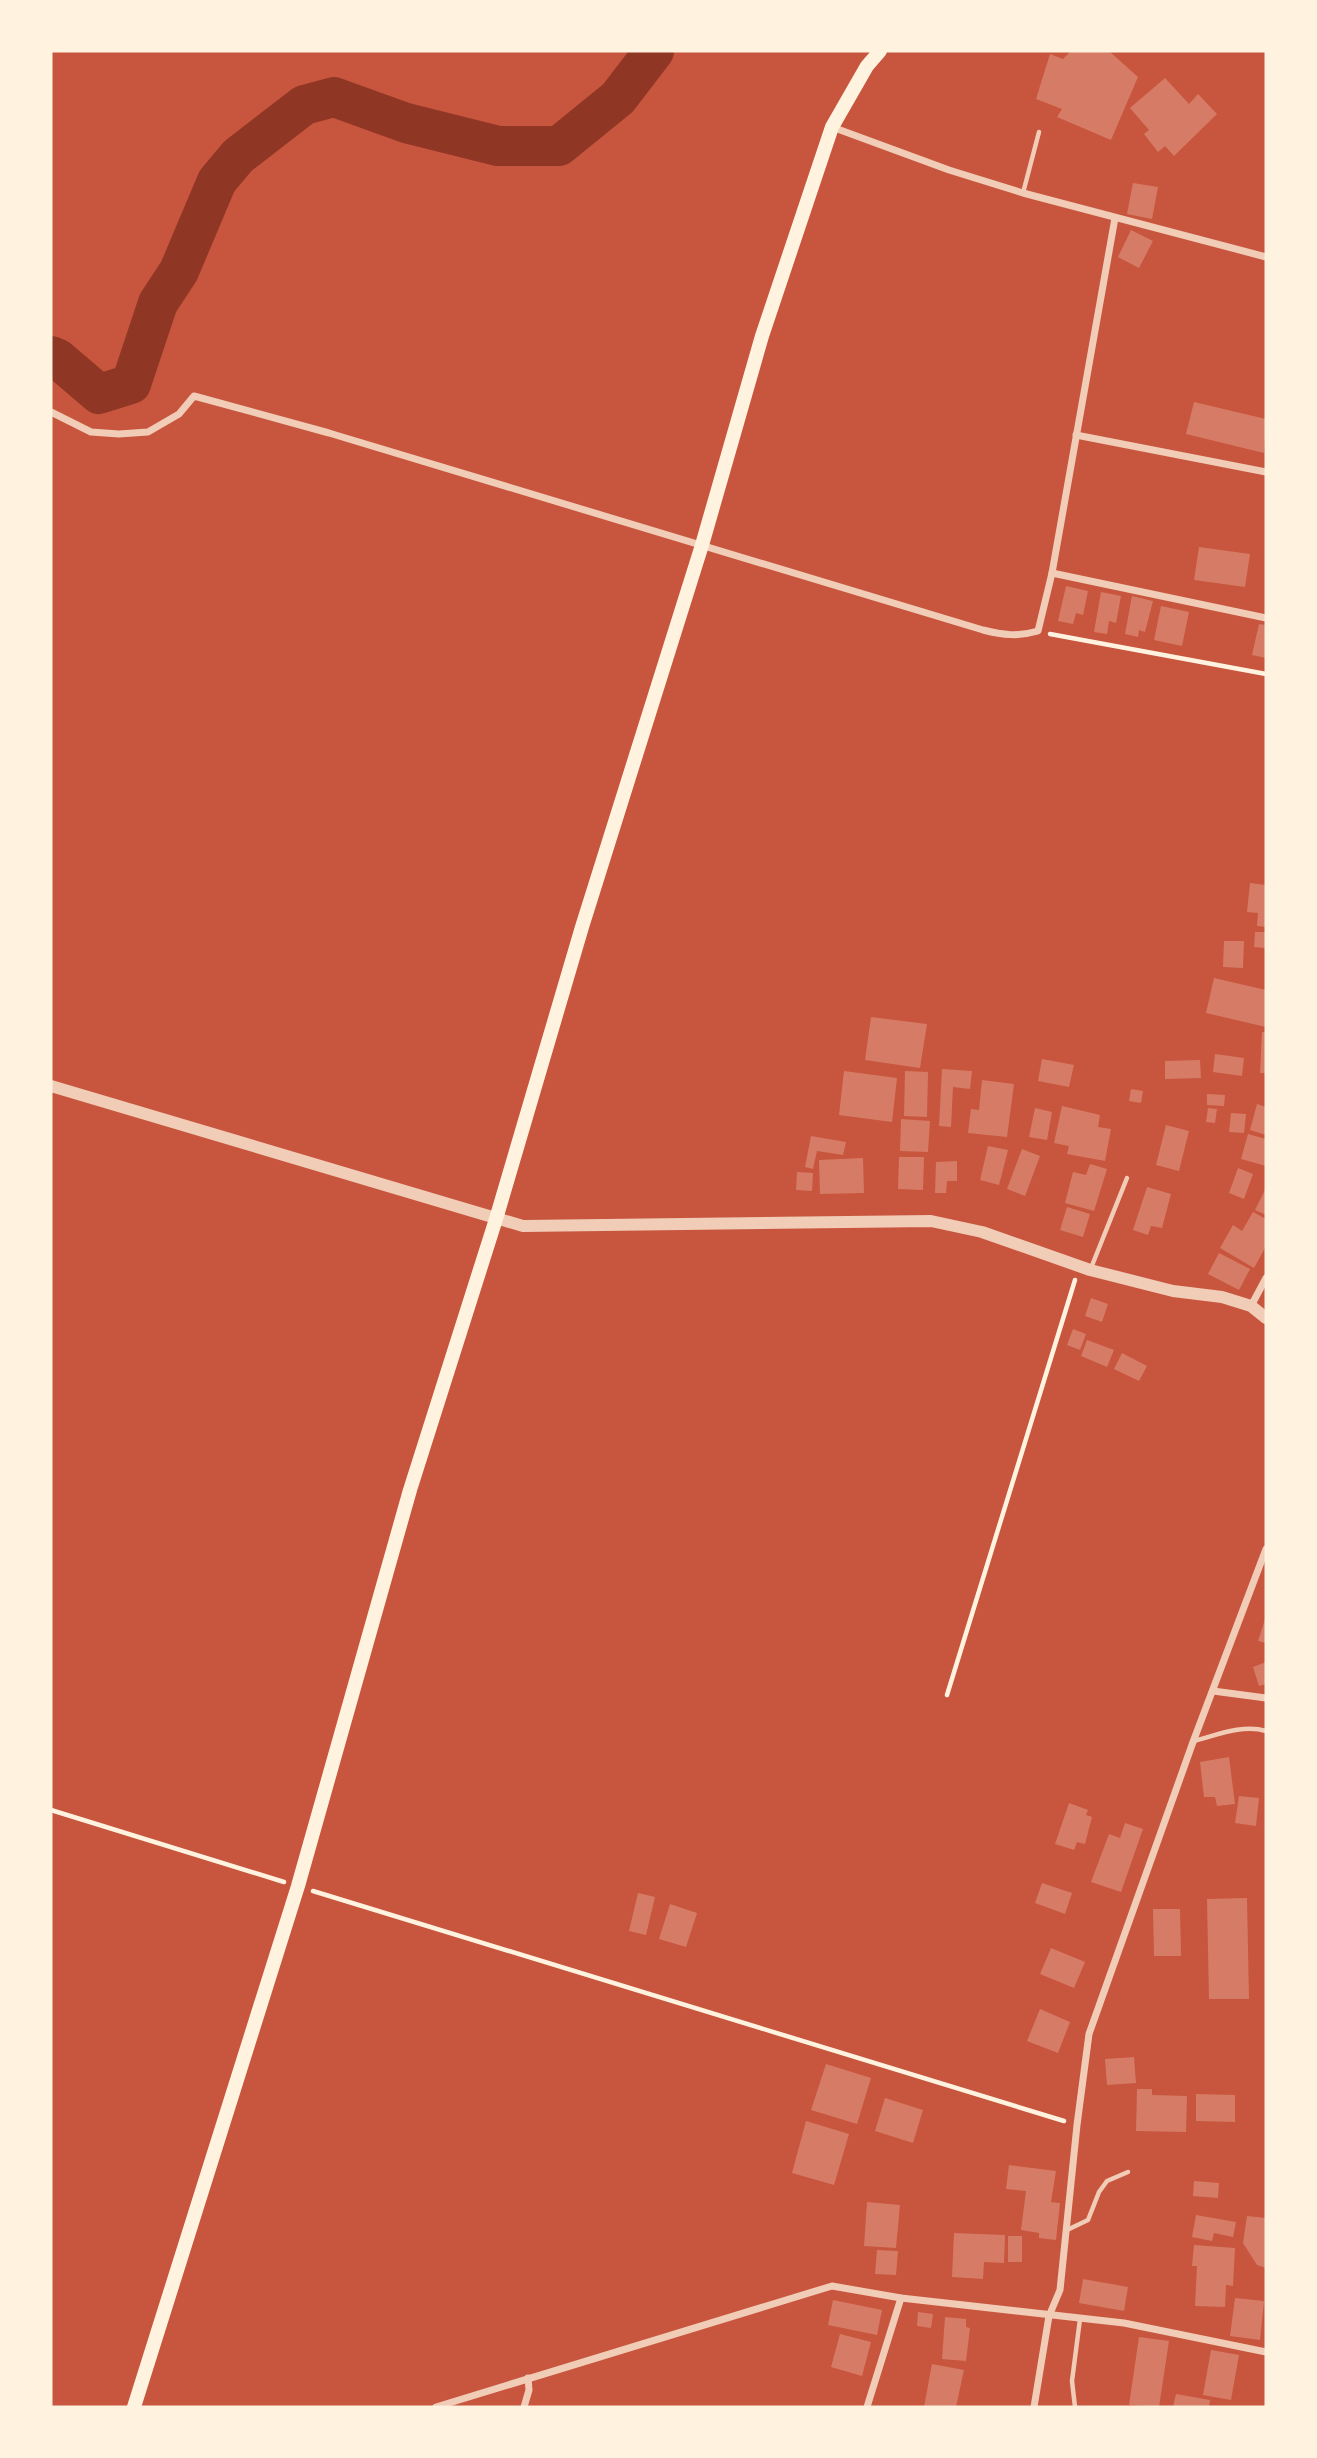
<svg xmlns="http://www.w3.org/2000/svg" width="1317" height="2458" font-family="Merriweather,serif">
	<rect width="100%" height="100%" fill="#c8553d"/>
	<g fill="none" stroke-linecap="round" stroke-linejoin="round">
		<polyline stroke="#8f3625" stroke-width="40" points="51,356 58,359 99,394 131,384 158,303 179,271 217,181 238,156 304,105 334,97 406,123 498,146 559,146 618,98 654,51"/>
	</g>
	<g fill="#d67c66">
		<polygon points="1071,51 1109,51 1138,77 1111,140 1057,117 1062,109 1036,99 1050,54 1063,59"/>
		<polygon points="1165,78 1189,104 1198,94 1217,114 1174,156 1165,146 1158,152 1144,134 1149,130 1130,108"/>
		<polygon points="1133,183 1158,187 1152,219 1127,214"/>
		<polygon points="1131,230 1153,241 1139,268 1118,257"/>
		<polygon points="1194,402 1266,419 1264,453 1186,434"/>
		<polygon points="1199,547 1250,554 1245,587 1194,580"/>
		<polygon points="1066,586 1088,591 1083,615 1076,613 1073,624 1058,621"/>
		<polygon points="1101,592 1121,596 1116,623 1109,621 1107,634 1094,632"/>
		<polygon points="1132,596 1153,601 1145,632 1139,630 1138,637 1125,634"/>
		<polygon points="1161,606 1189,612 1182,646 1154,640"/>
		<polygon points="1259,624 1266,625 1266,658 1252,655"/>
		<polygon points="1250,883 1266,885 1266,927 1257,926 1258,913 1247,912"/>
		<polygon points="1255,932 1266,932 1266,948 1254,947"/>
		<polygon points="1224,941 1244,941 1243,968 1223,967"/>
		<polygon points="1214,978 1266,990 1266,1027 1206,1013"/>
		<polygon points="871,1017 927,1024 920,1068 865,1060"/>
		<polygon points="1262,1032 1266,1032 1266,1073 1260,1073"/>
		<polygon points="1215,1054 1244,1058 1242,1076 1213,1072"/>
		<polygon points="1042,1059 1074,1065 1069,1087 1038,1081"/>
		<polygon points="1200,1060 1201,1078 1165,1079 1165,1061"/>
		<polygon points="942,1069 972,1071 970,1089 953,1087 951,1127 939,1126"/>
		<polygon points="844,1071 897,1078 892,1122 839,1115"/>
		<polygon points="905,1071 928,1072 927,1117 904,1116"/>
		<polygon points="982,1080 1014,1084 1007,1137 968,1133 971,1109 979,1110"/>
		<polygon points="1131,1089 1143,1091 1141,1103 1129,1101"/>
		<polygon points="1207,1094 1225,1095 1224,1106 1207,1105"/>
		<polygon points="1257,1104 1266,1107 1266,1135 1250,1130"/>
		<polygon points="1062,1106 1100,1115 1098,1127 1111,1129 1105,1161 1067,1154 1069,1146 1054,1143"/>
		<polygon points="1035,1108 1052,1112 1047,1140 1029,1137"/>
		<polygon points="1208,1108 1217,1109 1215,1123 1206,1122"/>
		<polygon points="1231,1113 1246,1114 1244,1133 1229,1132"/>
		<polygon points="901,1119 930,1121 928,1152 900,1151"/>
		<polygon points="1166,1125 1189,1131 1179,1171 1156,1165"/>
		<polygon points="1248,1134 1266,1139 1266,1166 1241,1159"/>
		<polygon points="811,1136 846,1142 843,1155 817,1151 813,1169 805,1167"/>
		<polygon points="988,1146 1008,1150 999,1185 980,1180"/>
		<polygon points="1022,1149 1040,1156 1025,1196 1007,1189"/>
		<polygon points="899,1157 924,1157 923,1190 898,1189"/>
		<polygon points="863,1158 864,1193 820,1194 819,1160"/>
		<polygon points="957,1161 957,1181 947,1181 946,1193 935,1193 936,1162"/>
		<polygon points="1090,1164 1107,1169 1094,1211 1065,1203 1073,1172 1086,1175"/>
		<polygon points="1238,1168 1253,1174 1244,1199 1229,1193"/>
		<polygon points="797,1172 813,1173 812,1191 796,1190"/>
		<polygon points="1147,1187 1171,1194 1162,1228 1151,1226 1148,1235 1133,1230"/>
		<polygon points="1266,1188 1266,1215 1255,1210"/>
		<polygon points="1067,1207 1090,1214 1083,1237 1060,1230"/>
		<polygon points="1253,1212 1266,1219 1266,1246 1254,1268 1220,1248 1233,1225 1242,1231"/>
		<polygon points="1219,1253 1250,1269 1239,1290 1208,1274"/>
		<polygon points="1091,1298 1108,1304 1102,1322 1085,1316"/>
		<polygon points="1073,1329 1086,1334 1080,1350 1067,1345"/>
		<polygon points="1087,1340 1114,1350 1107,1367 1081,1356"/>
		<polygon points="1122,1353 1147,1366 1139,1381 1114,1369"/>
		<polygon points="1266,1616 1266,1643 1258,1641"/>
		<polygon points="1266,1662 1266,1684 1259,1686 1253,1667"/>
		<polygon points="1229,1757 1235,1804 1217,1806 1215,1797 1204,1797 1200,1762"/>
		<polygon points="1239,1796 1259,1798 1256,1826 1235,1823"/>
		<polygon points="1069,1803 1088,1810 1086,1815 1092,1817 1085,1844 1077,1842 1074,1850 1055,1844"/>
		<polygon points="1125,1823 1143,1829 1121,1892 1091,1882 1109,1834 1120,1838"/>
		<polygon points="1042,1883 1072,1893 1065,1914 1035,1903"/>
		<polygon points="638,1893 655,1897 646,1935 629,1931"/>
		<polygon points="1247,1898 1249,1999 1209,1999 1207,1899"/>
		<polygon points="670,1904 697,1913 686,1947 659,1939"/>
		<polygon points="1153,1909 1180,1909 1181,1956 1154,1956"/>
		<polygon points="1051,1948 1085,1962 1074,1988 1040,1974"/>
		<polygon points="1040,2009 1070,2022 1058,2053 1027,2041"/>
		<polygon points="1134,2057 1136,2083 1107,2085 1105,2059"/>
		<polygon points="826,2064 871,2078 857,2124 811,2110"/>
		<polygon points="1137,2089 1152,2089 1152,2095 1187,2096 1186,2132 1136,2131"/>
		<polygon points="1196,2094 1235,2095 1235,2122 1196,2121"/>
		<polygon points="885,2098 923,2110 913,2143 875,2131"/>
		<polygon points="806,2121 849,2134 834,2185 792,2173"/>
		<polygon points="1009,2165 1056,2171 1051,2202 1060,2203 1056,2240 1039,2238 1039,2233 1021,2230 1026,2191 1006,2189"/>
		<polygon points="1194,2181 1219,2183 1218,2198 1193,2196"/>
		<polygon points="867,2202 900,2205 896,2248 864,2246"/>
		<polygon points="1196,2215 1236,2222 1233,2237 1214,2233 1212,2241 1192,2237"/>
		<polygon points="1247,2216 1266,2218 1266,2268 1257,2265 1243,2243"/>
		<polygon points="954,2233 1005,2235 1004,2263 984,2262 983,2279 952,2277"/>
		<rect x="1008" y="2236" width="14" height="26"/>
		<polygon points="1194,2245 1235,2248 1233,2286 1226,2285 1225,2307 1195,2306 1197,2266 1192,2266"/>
		<polygon points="877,2250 898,2251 896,2275 875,2274"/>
		<polygon points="1083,2279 1128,2287 1124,2311 1079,2303"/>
		<polygon points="1235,2298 1264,2301 1260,2340 1230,2336"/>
		<polygon points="833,2300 882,2310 877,2335 828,2325"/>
		<polygon points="918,2312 933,2314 931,2328 917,2326"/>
		<polygon points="945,2317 966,2319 966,2327 970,2328 966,2361 942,2359"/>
		<polygon points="840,2334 871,2342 862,2376 831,2367"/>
		<polygon points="1139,2337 1169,2341 1159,2407 1129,2405"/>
		<polygon points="1211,2350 1239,2355 1231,2400 1203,2395"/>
		<polygon points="932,2364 964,2370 956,2407 924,2407"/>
		<polygon points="1176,2394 1210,2400 1209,2407 1173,2407"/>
	</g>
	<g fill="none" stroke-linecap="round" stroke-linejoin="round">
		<g stroke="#fff3e0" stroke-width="4.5">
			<polyline points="1050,634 1266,674"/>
			<polyline points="947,1695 1075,1280"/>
			<polyline points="51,1810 284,1882"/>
			<polyline points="313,1891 1064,2121"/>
		</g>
		<g stroke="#f1ccb7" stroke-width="4.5">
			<polyline points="1023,193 1039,132"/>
			<polyline points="1091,1268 1127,1178"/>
			<path d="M 1194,1741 C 1217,1735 1243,1724 1266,1731"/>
			<polyline points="1067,2230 1088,2220 1099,2192 1107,2181 1128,2172"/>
			<polyline points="1075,2407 1072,2381 1080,2319"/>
		</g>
		<g stroke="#f1ccb7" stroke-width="7">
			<polyline points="832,127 949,170 1023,193 1266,257"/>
			<path d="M 51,412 L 91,432 L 119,434 L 148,432 L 179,414 L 194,396 L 329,433 L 983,630 C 1003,635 1018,637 1038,631 L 1052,573 L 1115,218"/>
			<polyline points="1076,435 1266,472"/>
			<polyline points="1052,573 1266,618"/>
			<polyline points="1251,1306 1266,1278"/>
			<polyline points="1213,1691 1266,1698"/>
			<polyline points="436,2407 832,2286 901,2298 1124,2323 1266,2352"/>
			<polyline points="524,2407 529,2390 528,2378"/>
			<polyline points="867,2407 901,2298"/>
			<polyline points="1034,2407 1049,2316 1060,2290 1077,2125 1089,2034 1193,1742 1266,1549"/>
		</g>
		<polyline stroke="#f1ccb7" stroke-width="12" points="51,1086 523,1226 931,1221 982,1232 1090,1270 1173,1291 1222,1297 1251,1306 1266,1318"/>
		<polyline stroke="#fff3e0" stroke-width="14" points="134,2407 298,1886 410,1490 496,1219 582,927 702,545 762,336 832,127 867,66 880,51"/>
	</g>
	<rect width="1317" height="2458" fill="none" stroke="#fff3e0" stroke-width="105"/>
</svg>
